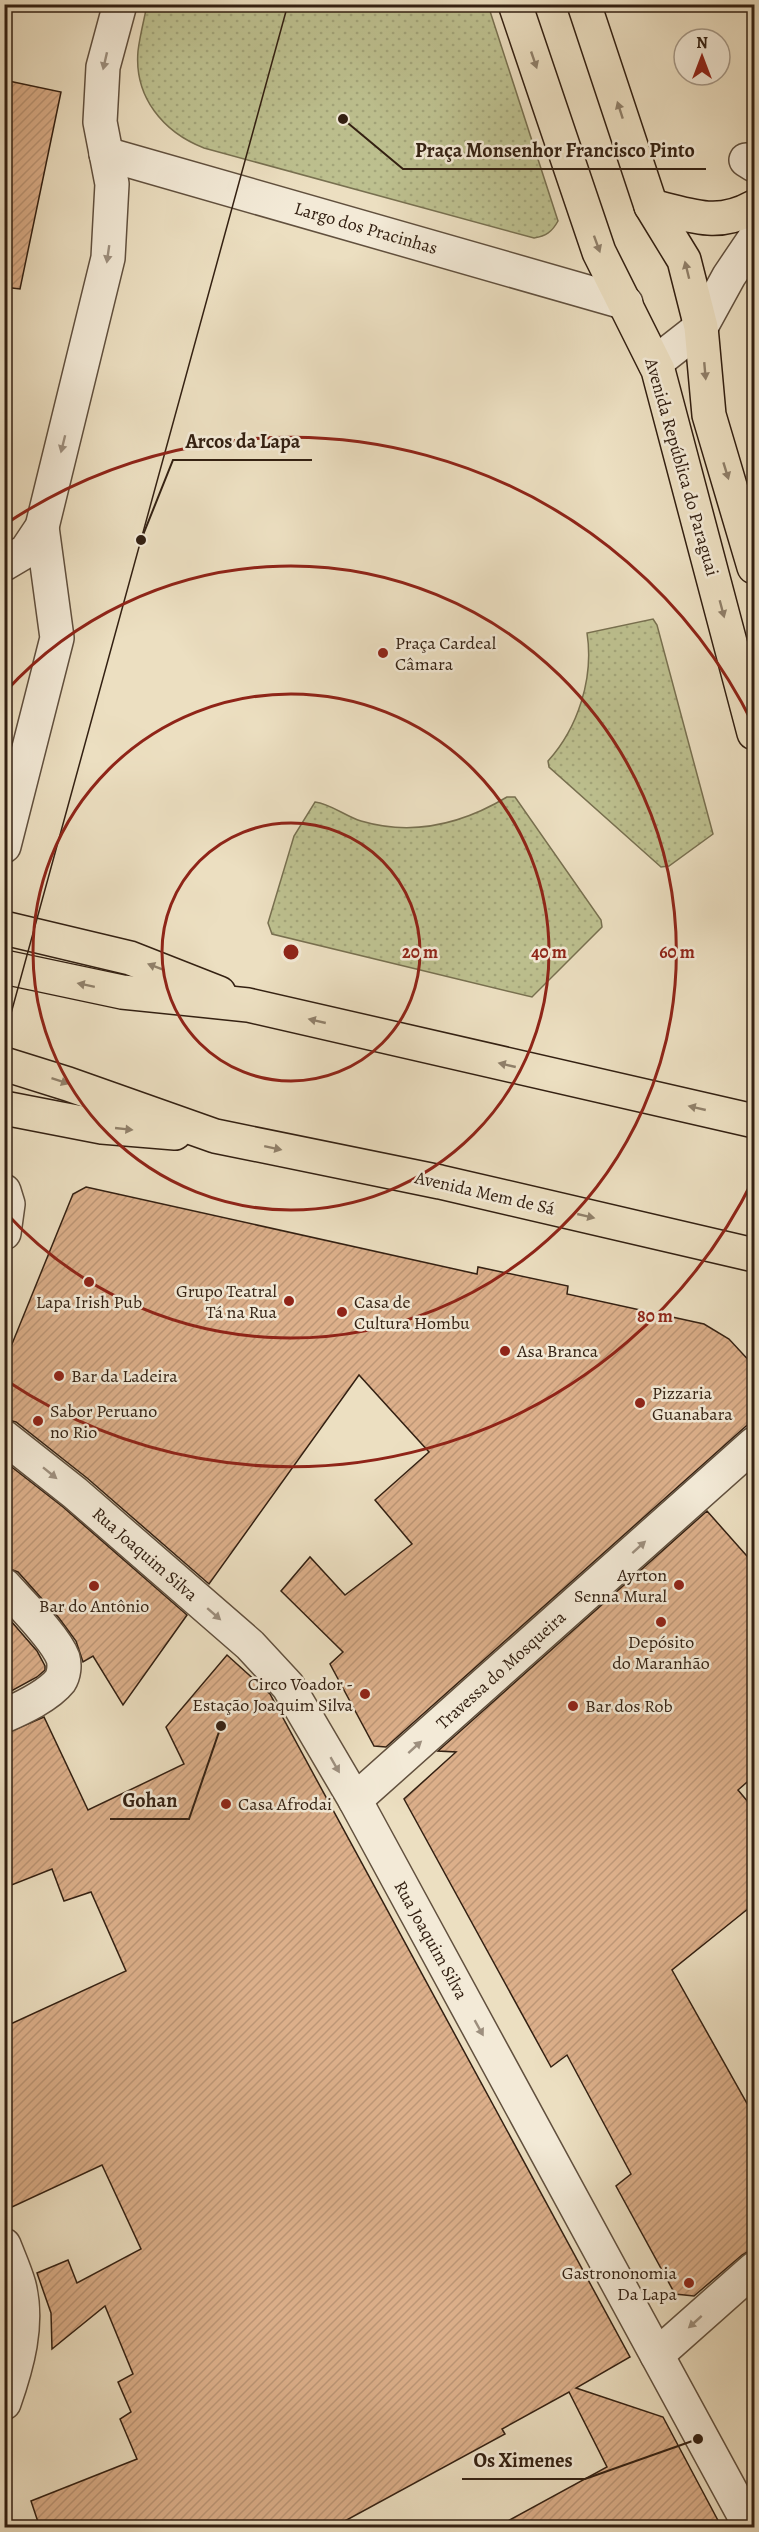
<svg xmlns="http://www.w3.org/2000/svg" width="759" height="2532" font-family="Alegreya,serif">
	<defs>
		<pattern id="grass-dots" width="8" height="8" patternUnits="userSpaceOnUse" patternTransform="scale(1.5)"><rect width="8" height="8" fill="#bdc08f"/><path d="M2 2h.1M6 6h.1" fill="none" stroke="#a3a57a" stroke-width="1.8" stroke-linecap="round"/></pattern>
		<pattern id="building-hatch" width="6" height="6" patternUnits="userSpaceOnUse" patternTransform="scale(1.5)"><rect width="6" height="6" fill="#dcaf8a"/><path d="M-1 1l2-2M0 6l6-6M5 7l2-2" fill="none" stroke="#bd9676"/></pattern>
	</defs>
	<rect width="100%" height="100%" fill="#ecdfc1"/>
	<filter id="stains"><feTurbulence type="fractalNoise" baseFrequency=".00333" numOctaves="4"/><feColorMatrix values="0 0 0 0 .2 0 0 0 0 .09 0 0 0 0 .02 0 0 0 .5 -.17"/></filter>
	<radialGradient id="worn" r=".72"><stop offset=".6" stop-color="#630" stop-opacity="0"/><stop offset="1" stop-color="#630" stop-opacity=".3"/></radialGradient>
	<g fill="url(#grass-dots)" stroke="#787050" stroke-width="1.5">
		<path d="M 147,5 L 488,5 L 558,221 C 552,232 546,236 534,238 L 204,148 C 163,132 134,97 138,51 C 140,35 144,20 147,5 Z"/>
		<path d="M 653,619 L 657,625 L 713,834 L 669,866 L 661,867 L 549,767 L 548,761 C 578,728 594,678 587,633 Z"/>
		<path d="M 507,797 L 515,797 L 601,920 L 602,927 L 532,997 L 272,934 L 268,923 L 294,836 L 315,802 C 331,804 345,816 361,821 C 412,836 462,824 507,797 Z"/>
	</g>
	<g fill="url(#building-hatch)" stroke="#332012" stroke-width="1.5">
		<polygon points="4,80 61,92 20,289 4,287"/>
		<polygon points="86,1187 477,1274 478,1267 568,1286 567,1294 704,1324 729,1339 754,1366 754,1419 386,1747 374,1746 330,1664 343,1652 281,1591 310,1557 345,1595 412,1544 375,1500 429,1452 359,1375 209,1584 87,1478 16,1422 4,1419 4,1356 12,1344 73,1194"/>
		<polygon points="4,1461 63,1507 187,1615 123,1705 93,1656 83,1662 76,1641 59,1618 18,1572 4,1567"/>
		<polygon points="707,1511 754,1564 754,1776 738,1790 754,1809 754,1904 672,1970 754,2116 754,2248 742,2255 694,2296 675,2294 616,2186 631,2174 567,2055 551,2067 404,1799 456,1752 438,1751"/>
		<polygon points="4,1613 37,1651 45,1666 45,1670 37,1677 4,1695"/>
		<polygon points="227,1655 270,1694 630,2357 576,2388 663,2417 722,2528 495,2528 607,2467 569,2392 502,2429 505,2434 332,2528 40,2528 31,2501 137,2459 120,2419 131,2412 118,2382 133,2374 105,2306 52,2349 51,2313 37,2273 68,2260 77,2283 141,2249 102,2165 12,2207 4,2186 4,2027 126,1971 91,1892 64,1901 52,1869 4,1888 4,1734 44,1717 88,1810 184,1764 166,1727"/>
	</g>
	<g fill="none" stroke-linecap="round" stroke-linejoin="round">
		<defs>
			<g id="minor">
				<polyline points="106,154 626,303"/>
				<polyline points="746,160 754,165"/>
				<polyline points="655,363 701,327 729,276 754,239"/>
				<polyline points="4,564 26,551 42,527 108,258 112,184 100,122 103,67 120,4"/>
				<polyline points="4,846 57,638 42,527"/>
				<polyline points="4,1191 8,1204 4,1233"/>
				<polyline points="4,1437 75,1493 250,1645 288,1686 355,1800 751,2528"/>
				<path d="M 4,1585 C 20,1603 55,1637 63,1658 C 65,1665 64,1675 60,1681 C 48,1696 22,1708 4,1716"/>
				<polyline points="355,1800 754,1444"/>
				<path d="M 4,2245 C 9,2258 15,2271 19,2285 C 29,2324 17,2366 4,2403"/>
				<polyline points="657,2355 754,2269"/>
			</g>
			<g id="major">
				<polyline points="515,4 599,252 658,370 754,733"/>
				<polyline points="584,4 651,206 684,260 701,327 709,415 754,567"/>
				<path d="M 651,206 C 691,215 716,228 754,207"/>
				<polyline points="4,928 130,958 219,993"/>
				<polyline points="4,967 122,992 248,1005 754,1121"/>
				<polyline points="4,1064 68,1084 215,1136 440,1182 754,1255"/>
				<polyline points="4,1108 102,1127 175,1133"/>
			</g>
		</defs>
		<use href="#minor" stroke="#61503e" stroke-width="36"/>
		<use href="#major" stroke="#332012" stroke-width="36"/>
		<use href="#minor" stroke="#f3ead7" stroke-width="33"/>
		<use href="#major" stroke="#ecdfc1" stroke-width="33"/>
		<polyline stroke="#332012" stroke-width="1.5" points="4,1039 288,4"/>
	</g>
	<defs><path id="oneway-solid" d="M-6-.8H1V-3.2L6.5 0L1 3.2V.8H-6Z" transform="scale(1.5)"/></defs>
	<g fill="#90806a">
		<use href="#oneway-solid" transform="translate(534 60) rotate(71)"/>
		<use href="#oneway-solid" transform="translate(620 110) rotate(-108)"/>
		<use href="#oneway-solid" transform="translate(597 244) rotate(70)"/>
		<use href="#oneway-solid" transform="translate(687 270) rotate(-104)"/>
		<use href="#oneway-solid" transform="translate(705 371) rotate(85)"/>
		<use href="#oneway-solid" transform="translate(726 471) rotate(73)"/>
		<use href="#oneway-solid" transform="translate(722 609) rotate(75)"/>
		<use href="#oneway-solid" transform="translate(156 967) rotate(-159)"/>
		<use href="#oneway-solid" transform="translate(86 985) rotate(-168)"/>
		<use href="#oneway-solid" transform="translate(317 1021) rotate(-167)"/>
		<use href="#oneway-solid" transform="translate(507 1065) rotate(-167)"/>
		<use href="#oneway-solid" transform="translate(60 1081) rotate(19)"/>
		<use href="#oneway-solid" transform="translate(697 1108) rotate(-167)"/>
		<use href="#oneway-solid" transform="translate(124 1129) rotate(6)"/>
		<use href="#oneway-solid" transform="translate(273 1148) rotate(12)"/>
		<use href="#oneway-solid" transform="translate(586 1216) rotate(13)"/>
	</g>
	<g fill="#9d8f7e">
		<use href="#oneway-solid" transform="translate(105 61) rotate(103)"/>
		<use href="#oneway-solid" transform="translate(108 254) rotate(98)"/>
		<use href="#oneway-solid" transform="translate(63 444) rotate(104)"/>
		<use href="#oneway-solid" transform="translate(50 1473) rotate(39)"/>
		<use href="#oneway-solid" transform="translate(639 1547) rotate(-42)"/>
		<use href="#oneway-solid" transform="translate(214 1614) rotate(41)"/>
		<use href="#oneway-solid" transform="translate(415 1747) rotate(-42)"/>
		<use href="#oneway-solid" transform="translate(335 1765) rotate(60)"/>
		<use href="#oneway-solid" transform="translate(479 2028) rotate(61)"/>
		<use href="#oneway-solid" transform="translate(695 2322) rotate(138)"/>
	</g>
	<g fill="none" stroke="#8f2418" stroke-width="3">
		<circle cx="291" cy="952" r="129"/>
		<circle cx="291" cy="952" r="258"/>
		<path d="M6 691A386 386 0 1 1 6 1213"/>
		<path d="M754 1178A515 515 0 0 1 7 1381M7 523A515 515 0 0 1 754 726"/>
	</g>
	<g fill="#8f2418" stroke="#f3ead7" stroke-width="2">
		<circle cx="383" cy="653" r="6"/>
		<circle cx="89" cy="1282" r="6"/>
		<circle cx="289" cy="1301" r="6"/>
		<circle cx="342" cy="1312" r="6"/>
		<circle cx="505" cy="1351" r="6"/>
		<circle cx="59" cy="1376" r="6"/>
		<circle cx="640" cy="1403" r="6"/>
		<circle cx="38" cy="1421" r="6"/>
		<circle cx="679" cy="1585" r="6"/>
		<circle cx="94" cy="1586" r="6"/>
		<circle cx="661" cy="1622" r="6"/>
		<circle cx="365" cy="1694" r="6"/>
		<circle cx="573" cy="1706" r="6"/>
		<circle cx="226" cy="1804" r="6"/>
		<circle cx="689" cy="2283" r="6"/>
	</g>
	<g text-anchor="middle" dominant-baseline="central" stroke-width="5" stroke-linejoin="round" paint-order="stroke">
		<g font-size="18" fill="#332012" stroke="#f3ead7">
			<text transform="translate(366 228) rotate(16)">Largo dos Pracinhas</text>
			<text transform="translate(682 467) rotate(74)">Avenida República do Paraguai</text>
			<text transform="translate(485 1193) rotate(13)">Avenida Mem de Sá</text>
			<text transform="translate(145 1554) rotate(41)">Rua Joaquim Silva</text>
			<text transform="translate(501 1670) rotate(-42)">Travessa do Mosqueira</text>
			<text transform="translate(431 1940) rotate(61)">Rua Joaquim Silva</text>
		</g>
		<g font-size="18" fill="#332012" stroke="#f3ead7" text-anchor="start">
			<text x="395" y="643">Praça Cardeal<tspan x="395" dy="21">Câmara</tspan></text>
			<text x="277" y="1291" text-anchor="end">Grupo Teatral<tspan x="277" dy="21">Tá na Rua</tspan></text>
			<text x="89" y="1302" text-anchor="middle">Lapa Irish Pub</text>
			<text x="354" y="1302">Casa de<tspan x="354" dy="21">Cultura Hombu</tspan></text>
			<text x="517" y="1351">Asa Branca</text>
			<text x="71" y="1376">Bar da Ladeira</text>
			<text x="652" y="1393">Pizzaria<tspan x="652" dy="21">Guanabara</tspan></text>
			<text x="50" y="1411">Sabor Peruano<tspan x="50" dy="21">no Rio</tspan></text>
			<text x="667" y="1575" text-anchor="end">Ayrton<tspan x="667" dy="21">Senna Mural</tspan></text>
			<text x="94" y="1606" text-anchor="middle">Bar do Antônio</text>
			<text x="661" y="1642" text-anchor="middle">Depósito<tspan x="661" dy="21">do Maranhão</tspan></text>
			<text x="353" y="1684" text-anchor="end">Circo Voador -<tspan x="353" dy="21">Estação Joaquim Silva</tspan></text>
			<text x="585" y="1706">Bar dos Rob</text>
			<text x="238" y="1804">Casa Afrodai</text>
			<text x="677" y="2273" text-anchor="end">Gastrononomia<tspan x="677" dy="21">Da Lapa</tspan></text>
		</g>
	</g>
	<circle cx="291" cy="952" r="9" fill="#8f2418" stroke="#f3ead7" stroke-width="3"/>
	<g font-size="18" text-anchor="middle" font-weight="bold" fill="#8f2418" stroke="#f3ead7" stroke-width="5" stroke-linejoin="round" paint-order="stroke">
		<text x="420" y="958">20 m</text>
		<text x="549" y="958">40 m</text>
		<text x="677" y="958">60 m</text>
		<text x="655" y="1322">80 m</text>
	</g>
	<path fill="none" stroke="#332012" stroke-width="2" d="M343 119L403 169H706M141 540L173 460H312M221 1726L189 1819H110M698 2439L585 2479H462"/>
	<g fill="#332012" stroke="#f3ead7" stroke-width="2">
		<circle cx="343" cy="119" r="6"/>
		<circle cx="141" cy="540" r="6"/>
		<circle cx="221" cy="1726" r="6"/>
		<circle cx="698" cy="2439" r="6"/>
	</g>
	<g font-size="20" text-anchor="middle" font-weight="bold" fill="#332012" stroke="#f3ead7" stroke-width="5" stroke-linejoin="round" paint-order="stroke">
		<text x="555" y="157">Praça Monsenhor Francisco Pinto</text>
		<text x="243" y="448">Arcos da Lapa</text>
		<text x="150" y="1807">Gohan</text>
		<text x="523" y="2467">Os Ximenes</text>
	</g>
	<rect width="759" height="2532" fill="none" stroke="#ecdfc1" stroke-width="24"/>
	<rect x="6" y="6" width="747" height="2520" fill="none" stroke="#332012" stroke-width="3"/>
	<rect x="12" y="12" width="735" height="2508" fill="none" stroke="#332012" stroke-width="1.5"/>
	<g transform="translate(702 57)"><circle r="28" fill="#f3ead7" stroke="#a69988" stroke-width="1.5"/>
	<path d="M0-4.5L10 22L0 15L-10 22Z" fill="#8f2418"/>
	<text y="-9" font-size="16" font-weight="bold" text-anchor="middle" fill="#332012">N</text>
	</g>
	<rect width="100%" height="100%" filter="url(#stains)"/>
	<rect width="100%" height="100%" fill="url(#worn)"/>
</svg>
